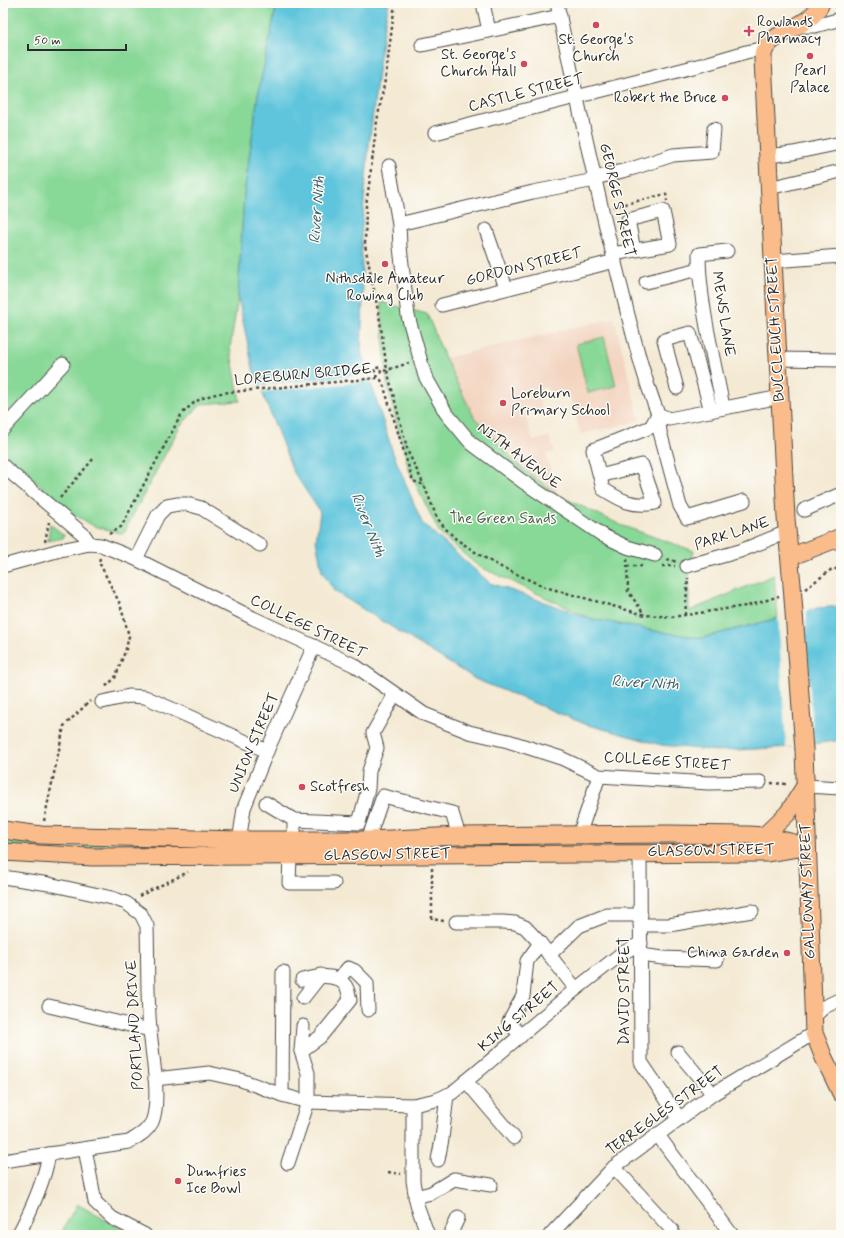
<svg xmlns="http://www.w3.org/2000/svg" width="844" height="1238" font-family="Mynerve,sans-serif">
	<defs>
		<pattern id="grass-tufts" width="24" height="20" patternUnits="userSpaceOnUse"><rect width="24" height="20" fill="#88d897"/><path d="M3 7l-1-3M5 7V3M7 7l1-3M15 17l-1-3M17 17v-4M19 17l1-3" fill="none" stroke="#76ba82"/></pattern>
	</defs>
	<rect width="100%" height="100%" fill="#fdfcf7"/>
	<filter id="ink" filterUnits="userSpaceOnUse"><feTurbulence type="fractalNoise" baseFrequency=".025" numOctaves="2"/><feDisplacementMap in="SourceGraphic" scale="8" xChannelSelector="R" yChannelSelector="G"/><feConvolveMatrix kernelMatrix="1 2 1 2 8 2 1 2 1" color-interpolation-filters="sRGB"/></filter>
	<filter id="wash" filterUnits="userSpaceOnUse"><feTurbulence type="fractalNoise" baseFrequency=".012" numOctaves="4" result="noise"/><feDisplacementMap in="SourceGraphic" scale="16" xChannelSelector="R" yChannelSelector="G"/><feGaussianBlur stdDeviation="0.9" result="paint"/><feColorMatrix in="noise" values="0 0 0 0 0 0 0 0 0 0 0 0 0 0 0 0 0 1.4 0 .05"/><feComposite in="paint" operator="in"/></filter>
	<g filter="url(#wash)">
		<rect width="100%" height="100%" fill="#f4ead4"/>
		<polygon fill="#f3d4bf" points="614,318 640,421 581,434 569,393 553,397 552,392 548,393 547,387 536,390 542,408 525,414 533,441 550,436 554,452 546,455 558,495 548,486 517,464 474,417 445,358"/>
		<g fill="url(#grass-tufts)" stroke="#5a8261">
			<polygon points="50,524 64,535 63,538 48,541"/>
			<polygon points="3,839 34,841 34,848 3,846"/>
			<polygon points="85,844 161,845 161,851 85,851"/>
		</g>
		<g fill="#88d897" stroke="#5a8261">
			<polygon points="3,3 277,3 258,95 244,194 238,297 230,348 240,401 202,404 180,426 123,534 94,526 68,511 3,452"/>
			<polygon points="381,302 427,314 445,358 474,417 517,464 558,495 623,526 694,551 689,573 689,611 774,575 778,618 702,638 655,631 592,619 478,566 440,534 409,470 387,385"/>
			<polygon points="604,337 616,386 588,393 576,344"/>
			<polygon points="77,1204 132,1235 60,1235"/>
		</g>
		<polygon fill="#5fc5dc" stroke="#457884" points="277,3 389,3 383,31 368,154 361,238 363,296 361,352 393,453 422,523 490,583 592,619 655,631 702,638 818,608 841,606 841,740 792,747 717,751 661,745 585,724 475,679 334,591 322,571 316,540 320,512 293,471 253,369 238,297 244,194 258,95"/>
		<g fill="#f4ead4">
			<polygon points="371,374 373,381 260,392 257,385"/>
			<polygon points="807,609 806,637 814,745 786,748 778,616"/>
		</g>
	</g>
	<g filter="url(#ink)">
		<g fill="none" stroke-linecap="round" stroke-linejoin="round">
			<defs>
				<g id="minor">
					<polyline points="483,3 489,31"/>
					<path d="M 557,3 C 575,90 593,177 615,263 C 628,314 639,365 658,414 L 669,419 L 780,397"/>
					<polyline points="797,26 815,26 841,19"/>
					<polyline points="422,45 560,16"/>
					<polyline points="435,133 705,64 746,52 765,48"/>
					<polyline points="767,156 793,153 841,143"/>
					<polyline points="389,166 399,224"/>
					<polyline points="595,178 634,168 673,155 712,152 714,129"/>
					<polyline points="595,180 533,192 399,224 400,247 408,316 425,376 446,413 471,443 522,481 604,536 627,547 655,555"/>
					<polyline points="769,188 841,171"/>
					<polyline points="486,230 506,288"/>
					<polyline points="613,254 670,244 663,211 628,220 634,250"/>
					<polyline points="773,261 841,256 841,260"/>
					<polyline points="646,282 699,269"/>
					<polyline points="442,305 615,261"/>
					<polyline points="778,359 841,360"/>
					<polyline points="677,388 664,340 690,333 711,411"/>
					<path d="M 723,407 C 714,359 699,303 699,254 L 727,251"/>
					<polyline points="658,414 660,432 680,506 687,518 744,501"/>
					<polyline points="3,429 63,364"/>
					<polyline points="3,466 84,535 90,544"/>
					<path d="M 600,476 L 642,465 L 655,503 C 632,507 622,501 603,489 L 593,450 L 651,427 L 658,414"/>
					<polyline points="804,510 841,494"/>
					<polyline points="136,559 158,515 167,506 178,504 187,504 201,508 260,545"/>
					<polyline points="3,566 60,550 90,544 101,545 136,559 253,618 354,665 424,714 469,732 508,741 561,758 599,776 708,783 760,782"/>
					<polyline points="687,566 740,551 787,532"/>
					<polyline points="102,702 129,696 145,697 267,751"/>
					<polyline points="805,786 841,788"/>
					<polyline points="266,803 294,820 294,840"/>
					<polyline points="294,820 359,823 368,789 369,771 377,748 373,733 395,694"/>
					<polyline points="579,835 599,776"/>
					<polyline points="368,840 383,796 452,813 459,836"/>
					<polyline points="238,849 244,808 267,751 314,646"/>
					<polyline points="640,853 641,1062 679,1118"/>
					<polyline points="290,856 289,883 334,883"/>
					<path d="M 3,877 L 49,884 L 112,898 L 126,903 L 141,914 L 147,926 C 148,961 147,996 150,1030 C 152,1054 161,1101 152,1122 C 147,1132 138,1136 129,1142 L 3,1161"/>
					<polyline points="456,922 503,922 515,923 525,927 540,943 576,989"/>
					<polyline points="640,925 669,925 752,911"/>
					<polyline points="549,955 579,926 607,915 641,915"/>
					<polyline points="641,955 663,958 717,960"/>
					<polyline points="339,979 348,968 355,971 367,983 368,1010"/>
					<polyline points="303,998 321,975"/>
					<polyline points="49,1006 150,1030"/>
					<polyline points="813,1018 824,1007 841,999"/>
					<polyline points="521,1036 509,1022 523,996 527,961 540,943"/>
					<path d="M 301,1051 L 320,1037 L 350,1000 C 349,995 348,988 345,985 C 335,972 315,977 302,980"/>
					<polyline points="678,1052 713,1094"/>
					<polyline points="155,1079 209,1073 241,1080 282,1095 308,1102 413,1105 436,1100 452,1093 576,989 621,954 641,943"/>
					<polyline points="466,1081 514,1138"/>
					<polyline points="282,1095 283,972"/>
					<polyline points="413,1105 413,1181 417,1205 428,1235"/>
					<polyline points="657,1134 732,1235"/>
					<polyline points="85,1149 95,1202 112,1218 145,1235"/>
					<polyline points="438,1160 442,1139 447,1095"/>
					<polyline points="288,1163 308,1102 308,1073 301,1051 303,1026"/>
					<polyline points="614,1167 672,1230"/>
					<polyline points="415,1197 431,1193 454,1179 491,1185"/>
					<path d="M 18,1235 C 32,1209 44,1183 49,1154"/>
					<polyline points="450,1235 458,1218"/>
					<polyline points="550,1235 614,1167 713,1094 814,1033"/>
				</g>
				<g id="major">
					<polyline points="790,557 841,537"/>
					<path d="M 792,585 L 786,518 L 763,59 C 763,56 763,52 765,49 C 773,31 811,28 821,3"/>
					<polyline points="804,750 814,1033 824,1058 841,1093"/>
					<polyline points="3,830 41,835 239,840 368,840 459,836 668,834 749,835 764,836 807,846"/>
					<polyline points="764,836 788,813 805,786"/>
					<polyline points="3,852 93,857 766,853 798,848"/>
				</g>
			</defs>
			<use href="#minor" stroke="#494844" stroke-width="15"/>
			<use href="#major" stroke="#494844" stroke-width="19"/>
			<g stroke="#494844" stroke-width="2.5" stroke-dasharray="3 3" stroke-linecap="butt">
				<polyline points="395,3 386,75 377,121 369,185 366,205 365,245 380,321 387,370 408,452 424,485"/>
				<polyline points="613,207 666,194 667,201"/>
				<polyline points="377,378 374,369 380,367 381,372 409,363"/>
				<polyline points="60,498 94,458"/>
				<path d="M 109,534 L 121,527 L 181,415 C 195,400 201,397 221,393 L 377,378 L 381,380 L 383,384 L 413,481 L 424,485 L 437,518 L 445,528 L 456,539 L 478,554 L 501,567 L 545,587 L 645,615 L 672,617 L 752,605 L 779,596"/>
				<polyline points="45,542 49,522"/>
				<polyline points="100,558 99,562 120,604 129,636 126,649 115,678 104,688"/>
				<polyline points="627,559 628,591 644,614"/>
				<polyline points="667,559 677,562"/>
				<polyline points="627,566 643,566"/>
				<polyline points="662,566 675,566"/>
				<polyline points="805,589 832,569 841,569"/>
				<polyline points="685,615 688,578"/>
				<polyline points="771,783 786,784"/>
				<polyline points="44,821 64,726 90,701"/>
				<polyline points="432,868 432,919 444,921"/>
				<polyline points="139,896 188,872"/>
				<polyline points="388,1172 401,1174"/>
			</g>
			<use href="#minor" stroke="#fff" stroke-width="13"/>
			<use href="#major" stroke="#fabc8b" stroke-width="17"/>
			<defs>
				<polyline id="major-bridge" points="792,585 804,750"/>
			</defs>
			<use href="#major-bridge" stroke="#494844" stroke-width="19" stroke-linecap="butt"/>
			<use href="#major-bridge" stroke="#fabc8b" stroke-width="17"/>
		</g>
	</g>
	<g fill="#d1495b" stroke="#fdfcf7" stroke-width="1.5">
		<circle cx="596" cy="25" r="4"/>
		<path d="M747 25h4v4h4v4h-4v4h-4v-4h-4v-4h4z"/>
		<circle cx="810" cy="56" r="4"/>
		<circle cx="524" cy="64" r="4"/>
		<circle cx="725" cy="98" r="4"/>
		<circle cx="385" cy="264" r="4"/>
		<circle cx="503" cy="403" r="4"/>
		<circle cx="302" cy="787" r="4"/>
		<circle cx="787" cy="953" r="4"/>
		<circle cx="178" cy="1181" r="4"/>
	</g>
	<g text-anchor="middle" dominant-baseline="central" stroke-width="3" stroke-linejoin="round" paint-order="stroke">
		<g font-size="15" fill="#2b2b2b" stroke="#fdfcf7" text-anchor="start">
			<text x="757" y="22">Rowlands<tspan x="757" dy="17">Pharmacy</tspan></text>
			<text x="596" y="40" text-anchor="middle">St. George's<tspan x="596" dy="17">Church</tspan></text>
			<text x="516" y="55" text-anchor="end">St. George's<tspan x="516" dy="17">Church Hall</tspan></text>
			<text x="810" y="71" text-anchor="middle">Pearl<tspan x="810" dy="17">Palace</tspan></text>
			<text x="717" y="98" text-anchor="end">Robert the Bruce</text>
			<text x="385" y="279" text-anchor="middle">Nithsdale Amateur<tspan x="385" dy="17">Rowing Club</tspan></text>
			<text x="511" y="394">Loreburn<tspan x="511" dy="17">Primary School</tspan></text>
			<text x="310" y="787">Scotfresh</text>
			<text x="779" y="953" text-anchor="end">China Garden</text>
			<text x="186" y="1172">Dumfries<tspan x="186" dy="17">Ice Bowl</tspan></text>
		</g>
		<g font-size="15" fill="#2b2b2b" stroke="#fdfcf7">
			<text transform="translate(526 93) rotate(-14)">CASTLE STREET</text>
			<text transform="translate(617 200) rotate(77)">GEORGE STREET</text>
			<text transform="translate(524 267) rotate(-14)">GORDON STREET</text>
			<text transform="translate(723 314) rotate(81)">MEWS LANE</text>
			<text transform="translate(776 329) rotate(-93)">BUCCLEUCH STREET</text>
			<text transform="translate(303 375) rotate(-5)">LOREBURN BRIDGE</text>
			<text transform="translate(519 456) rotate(37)">NITH AVENUE</text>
			<text transform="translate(732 534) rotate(-18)">PARK LANE</text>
			<text transform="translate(308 627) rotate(26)">COLLEGE STREET</text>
			<text transform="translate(254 743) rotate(-67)">UNION STREET</text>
			<text transform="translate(667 762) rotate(4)">COLLEGE STREET</text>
			<text transform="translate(711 851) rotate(-1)">GLASGOW STREET</text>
			<text transform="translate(387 855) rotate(-1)">GLASGOW STREET</text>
			<text transform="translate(808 891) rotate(-92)">GALLOWAY STREET</text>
			<text transform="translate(625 991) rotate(-90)">DAVID STREET</text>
			<text transform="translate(519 1017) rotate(-40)">KING STREET</text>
			<text transform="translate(135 1025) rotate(-93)">PORTLAND DRIVE</text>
			<text transform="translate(665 1111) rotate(-36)">TERREGLES STREET</text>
		</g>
		<g font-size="15" fill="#475f4b" stroke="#fdfcf7">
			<text x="503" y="519">The Green Sands</text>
		</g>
		<g font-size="16" font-style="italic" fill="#3d6169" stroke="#fdfcf7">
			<text transform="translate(317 210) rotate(-86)">River Nith</text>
			<text transform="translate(368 525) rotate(68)">River Nith</text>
			<text transform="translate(645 683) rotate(3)">River Nith</text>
		</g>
	</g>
	<rect width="844" height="1238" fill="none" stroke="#fdfcf7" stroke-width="16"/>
	<path d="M28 44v6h98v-6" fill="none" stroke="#2b2b2b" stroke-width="2"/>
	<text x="34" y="44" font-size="12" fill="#2b2b2b" stroke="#fdfcf7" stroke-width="3" paint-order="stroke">50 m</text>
</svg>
